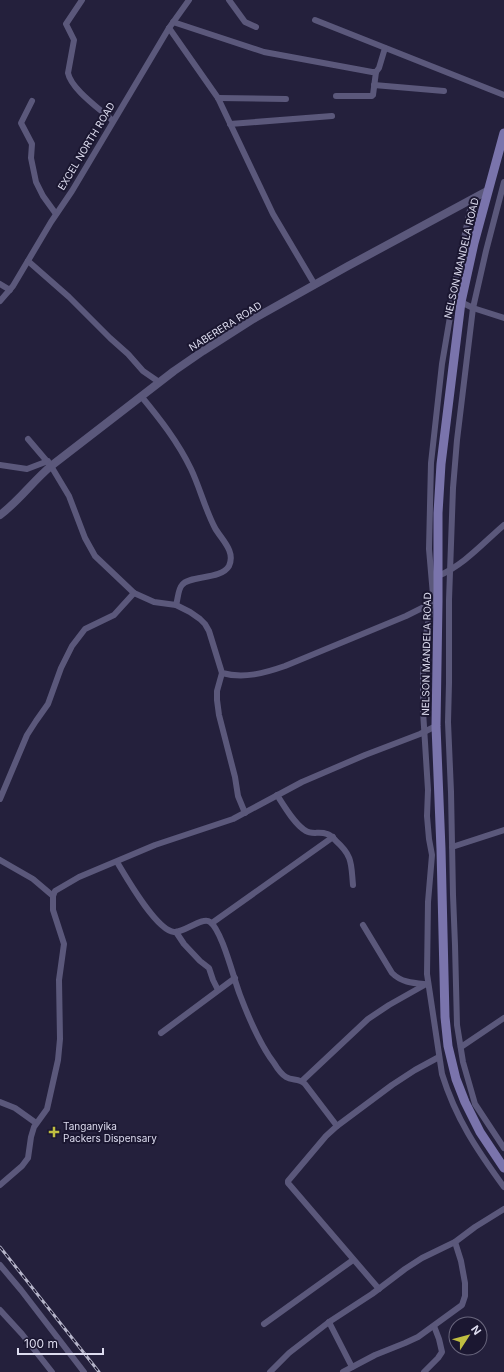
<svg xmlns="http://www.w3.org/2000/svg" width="504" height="1372" font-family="Inter,sans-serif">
	<rect width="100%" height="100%" fill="#24203c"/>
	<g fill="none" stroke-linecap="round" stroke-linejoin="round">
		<g stroke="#5b587b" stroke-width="6">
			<path d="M 82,0 L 66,24 L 74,40 L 68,73 C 71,89 100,109 113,121"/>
			<polyline points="229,0 245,22 256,27"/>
			<polyline points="315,20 504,95"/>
			<polyline points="173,22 264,52 372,72 376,72 379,68 385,48"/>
			<polyline points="169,28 218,98 273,214 315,285"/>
			<polyline points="374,85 444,91"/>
			<polyline points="336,96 372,96 373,95 376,72"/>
			<polyline points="218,98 286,99"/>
			<polyline points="32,101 21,123 32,144 31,158 36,182 43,196 56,214"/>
			<polyline points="230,124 332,116"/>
			<polyline points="504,182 486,251 473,308 457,440 453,488 449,600 449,683 448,722 451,792 453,895 455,945 457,1025 463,1062 475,1104 504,1148"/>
			<path d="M 472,200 L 456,277 L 450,317 L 442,364 L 431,463 L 429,549 L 433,595 L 426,635 L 423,674 L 423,711 L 428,790 L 427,816 L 429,839 L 432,855 L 428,902 L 427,974 L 442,1074 C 456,1119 477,1150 504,1187"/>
			<polyline points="28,261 69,297 110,338 128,354 143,371 159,382"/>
			<polyline points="0,284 10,290"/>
			<polyline points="0,301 13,286 51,222 72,191 169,28 189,0"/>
			<polyline points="461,302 473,308 504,318"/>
			<path d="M 141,396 C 160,419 178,442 191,469 C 200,488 205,509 215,528 C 221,539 236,551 229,566 C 221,580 189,575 182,585 C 178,589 178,599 176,605"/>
			<path d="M 28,439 L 51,466 L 69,496 L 85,538 L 95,556 L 134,593 L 154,602 L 176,605 L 190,612 L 200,619 L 205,624 L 209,631 L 222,673 C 244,679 265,673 285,666 L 406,616 L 432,603"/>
			<polyline points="0,465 27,469 48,461"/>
			<path d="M 438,576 C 464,565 483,543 504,525"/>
			<polyline points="222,673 217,691 217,700 219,715 235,777 238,796 245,813"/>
			<path d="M 277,795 C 284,806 295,825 306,831 C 312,835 320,831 327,834 C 331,835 333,838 336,841 C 353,856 351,864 353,885"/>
			<polyline points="0,799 27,735 36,721 48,704 61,668 72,646 85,629 114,615 134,593"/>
			<polyline points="452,847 504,830"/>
			<polyline points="0,860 33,879 53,896"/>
			<path d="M 117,862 C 126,877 156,930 174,932 C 184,933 203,916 210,922 C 222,930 234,980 240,995 C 248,1016 260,1045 274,1063 C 277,1068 281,1074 286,1077 C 292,1081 299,1078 305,1084 L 337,1126"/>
			<polyline points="212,923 333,837"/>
			<path d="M 363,925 L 392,973 C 401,982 412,983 424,984"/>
			<polyline points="176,932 184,944 200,961 209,968 213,980 218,990"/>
			<polyline points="161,1033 235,978"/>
			<polyline points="461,1047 504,1018"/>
			<polyline points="302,1081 368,1019 389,1005 428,983"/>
			<polyline points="0,1102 15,1108 36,1123"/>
			<polyline points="0,1185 22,1166 28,1158 31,1137 34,1127 47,1109 58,1060 60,1039 59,980 64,944 53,910 53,896 55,891 79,877 155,845 233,819 302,782 365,755 420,734 436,726"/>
			<polyline points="0,1265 21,1290 84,1372"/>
			<polyline points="379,1289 288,1183 288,1181 326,1136 337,1126 392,1085 415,1070 439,1057"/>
			<polyline points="0,1310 22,1334 52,1372"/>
			<polyline points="329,1322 352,1367"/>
			<polyline points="264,1324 353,1260"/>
			<polyline points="270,1372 289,1353 329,1322 372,1294 405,1269 422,1258 455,1242 475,1227 504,1209"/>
			<polyline points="343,1372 375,1355 405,1343 418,1337 462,1305 465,1296 465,1283 461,1261 455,1242"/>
			<polyline points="424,1372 438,1358 442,1352 439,1339 434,1326"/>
		</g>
		<path stroke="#5b587b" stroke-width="8" d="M 0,515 C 19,501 33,481 51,466 L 174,371 L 203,351 L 255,318 L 348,266 L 487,191"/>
		<polyline stroke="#7a74ac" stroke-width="9" points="504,133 474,243 461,302 441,464 438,513 438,602 436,726 441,849 445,1017 448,1046 456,1079 465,1102 480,1132 504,1168"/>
		<defs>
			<polyline id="rail" points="0,1247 99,1372"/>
		</defs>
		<use href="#rail" stroke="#b5b4c9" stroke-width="3"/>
		<use href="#rail" stroke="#1b1731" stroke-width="1.5" stroke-dasharray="4.5" stroke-linecap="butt"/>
	</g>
	<path fill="#c0be41" stroke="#1b1731" stroke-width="1.5" d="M52 1126h4v4h4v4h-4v4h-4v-4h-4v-4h4z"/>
	<g text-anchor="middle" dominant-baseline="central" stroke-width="4" stroke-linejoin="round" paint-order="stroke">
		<g font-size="10" fill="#dddcef" stroke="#1b1731">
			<text transform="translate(86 146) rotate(-59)">EXCEL NORTH ROAD</text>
			<text transform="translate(461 258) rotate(-77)">NELSON MANDELA ROAD</text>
			<text transform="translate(225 326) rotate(-32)">NABERERA ROAD</text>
			<text transform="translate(426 654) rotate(-89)">NELSON MANDELA ROAD</text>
		</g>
		<g font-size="10" fill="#dddcef" stroke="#1b1731" text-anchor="start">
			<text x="63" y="1126">Tanganyika<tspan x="63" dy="12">Packers Dispensary</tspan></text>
		</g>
	</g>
	<g transform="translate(468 1336) rotate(54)"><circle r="19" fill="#1b1731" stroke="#69667d"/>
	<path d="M0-3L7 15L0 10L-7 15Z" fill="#c0be41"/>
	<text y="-6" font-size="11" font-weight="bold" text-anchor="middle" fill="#dddcef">N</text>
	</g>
	<path d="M18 1348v6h85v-6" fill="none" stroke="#dddcef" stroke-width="2"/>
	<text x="24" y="1348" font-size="12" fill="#dddcef" stroke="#1b1731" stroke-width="3" paint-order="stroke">100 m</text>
</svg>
